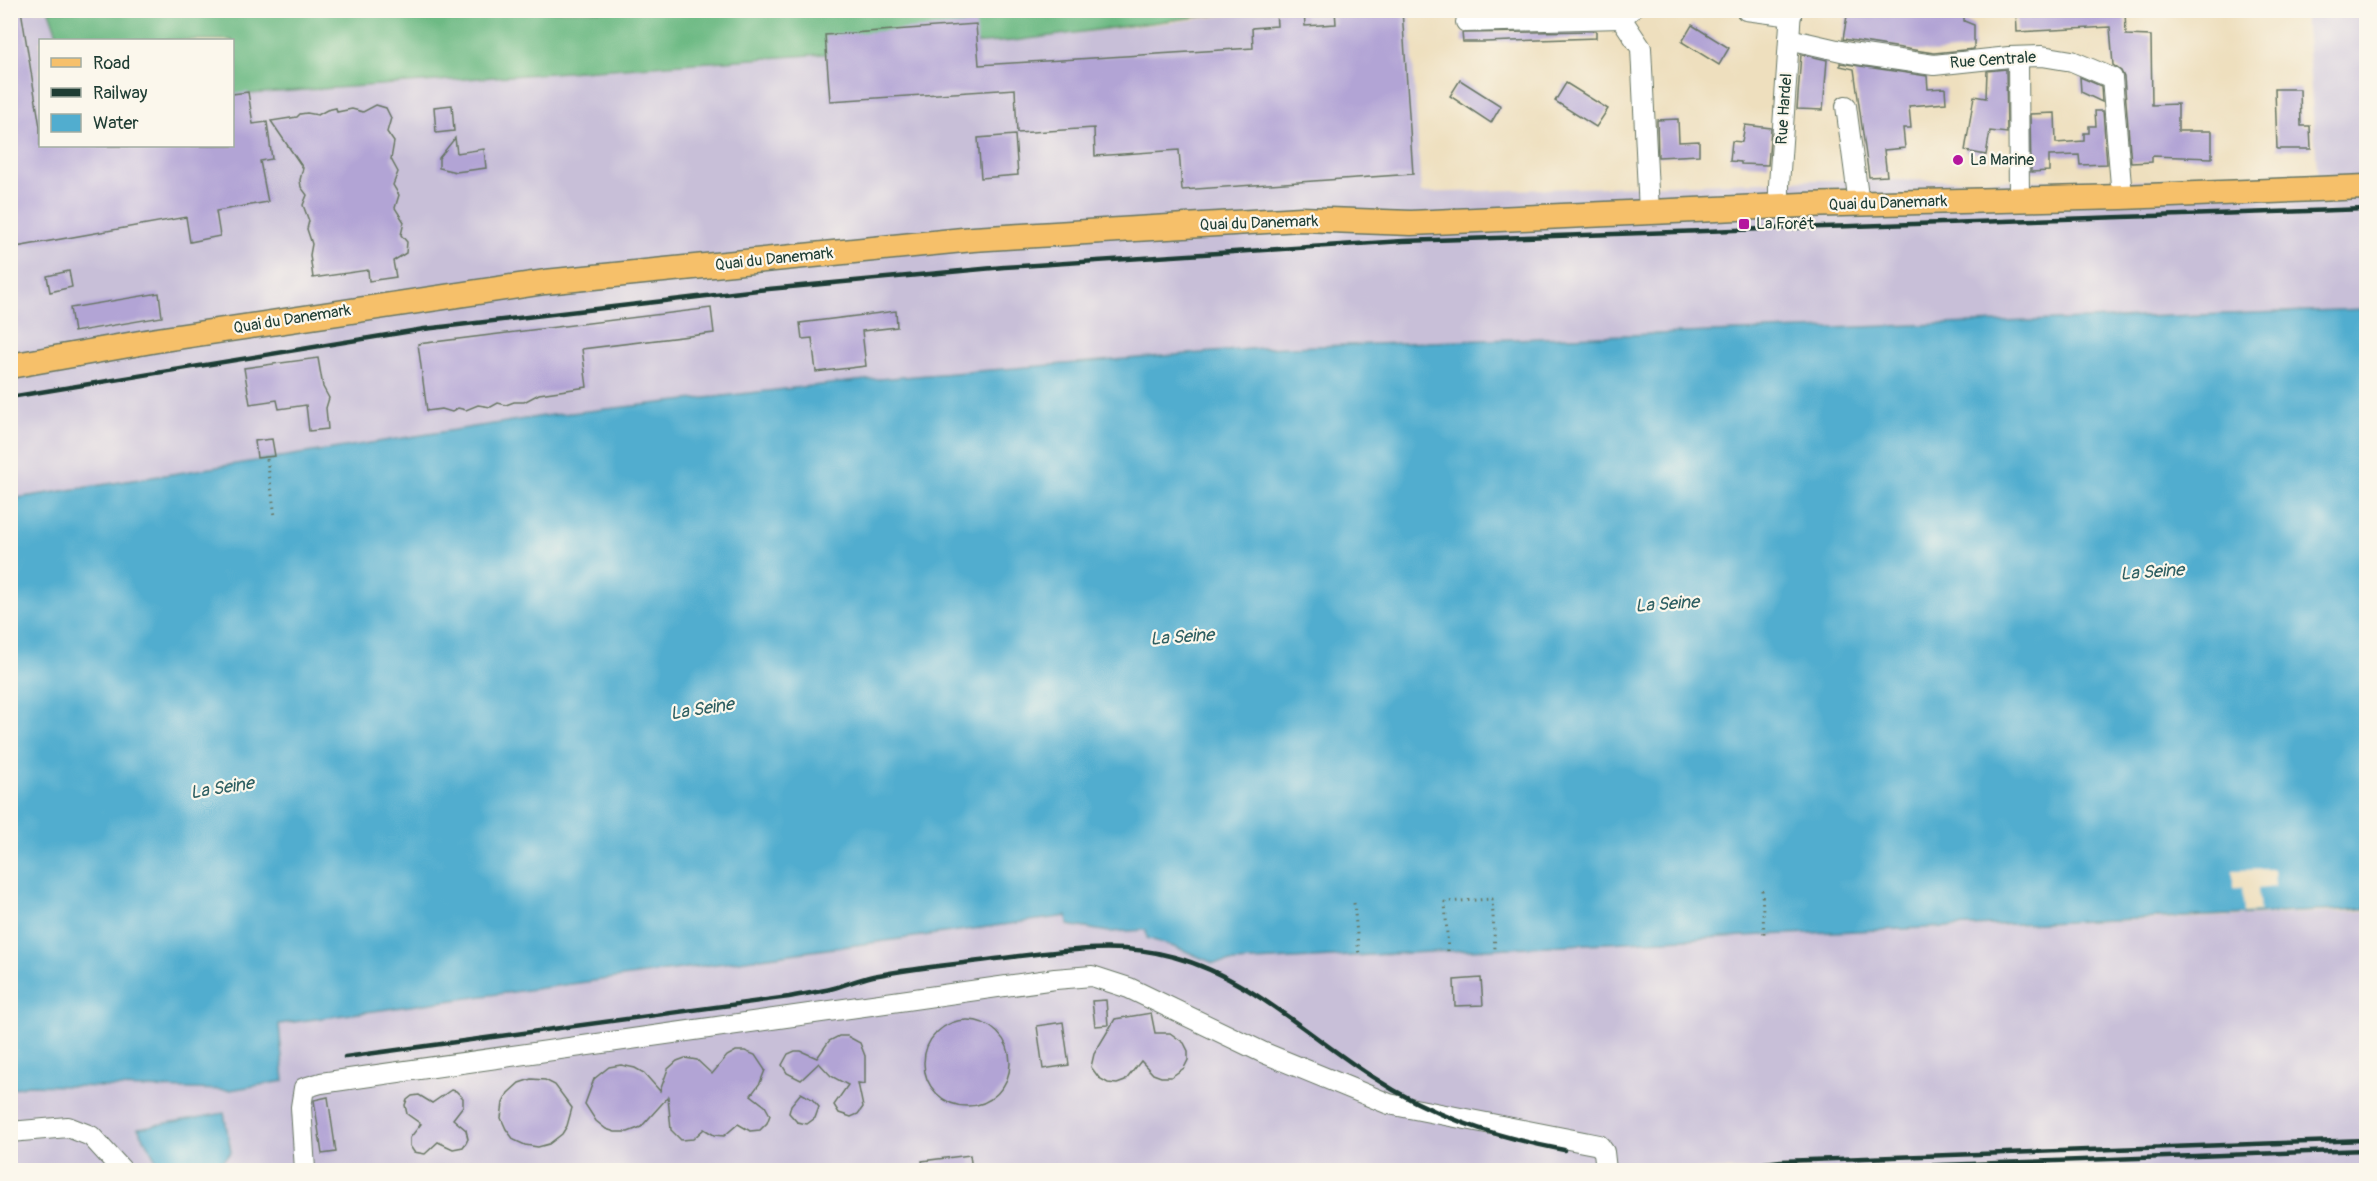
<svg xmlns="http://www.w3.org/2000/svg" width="2377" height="1181" font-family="Pangolin,sans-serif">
	<rect width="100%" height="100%" fill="#fbf7ec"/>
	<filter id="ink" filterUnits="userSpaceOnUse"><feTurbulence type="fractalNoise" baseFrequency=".0167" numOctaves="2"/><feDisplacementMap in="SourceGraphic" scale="12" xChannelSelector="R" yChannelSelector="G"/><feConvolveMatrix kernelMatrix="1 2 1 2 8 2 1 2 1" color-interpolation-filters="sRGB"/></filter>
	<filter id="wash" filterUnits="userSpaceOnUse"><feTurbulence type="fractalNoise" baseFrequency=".008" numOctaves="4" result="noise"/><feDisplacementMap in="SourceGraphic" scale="24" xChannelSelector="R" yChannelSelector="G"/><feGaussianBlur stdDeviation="1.35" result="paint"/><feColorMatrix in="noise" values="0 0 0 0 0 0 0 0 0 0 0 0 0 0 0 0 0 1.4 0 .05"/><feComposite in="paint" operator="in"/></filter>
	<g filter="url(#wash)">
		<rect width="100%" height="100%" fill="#eedfbe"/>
		<g fill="#c8bfd8">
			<polygon points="10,11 49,11 59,40 40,40 40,146 232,146 233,95 1013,41 1265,11 1410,11 1421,193 1817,180 2318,181 2305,11 2366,11 2366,339 11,572"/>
			<polygon points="2366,911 2366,1170 11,1170 11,1089 28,1085 284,1081 278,1024 1067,916 1068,926 1109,932 1146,930 1214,963 1764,935"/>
		</g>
		<polygon fill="#6dba84" stroke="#467c5c" stroke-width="1.5" points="49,11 1242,11 1013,41 233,95 232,40 59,40"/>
		<g fill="#51adcf" stroke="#387582" stroke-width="1.5">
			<polygon points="2366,309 2366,909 1764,935 1213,963 1183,950 1147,938 1146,930 1109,932 1068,925 1067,916 279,1024 284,1081 230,1090 28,1085 11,1089 11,499 544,416 866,380 1263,348"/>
			<polygon points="224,1113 231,1152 213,1170 162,1170 138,1128"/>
		</g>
		<polygon fill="#eedfbe" points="2274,869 2275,887 2258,889 2260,912 2244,913 2242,888 2233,889 2233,870"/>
		<g id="blocks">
			<g fill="#b2a4d5">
				<polygon points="10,10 21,10 40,127 40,146 232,146 232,94 248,92 253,124 267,122 272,159 260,161 268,202 216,211 220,236 190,242 186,217 10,248"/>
				<polygon points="1276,10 1304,10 1305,26 1336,24 1335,10 1402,10 1413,174 1182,190 1179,150 1095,156 1094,128 1017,133 1015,89 830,101 825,35 976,24 979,65 1253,48 1252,28 1277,26"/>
				<polygon points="1848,10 1960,10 1960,16 1964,16 1964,21 1974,25 1974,49 1934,53 1843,39"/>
				<polygon points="2016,10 2032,10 2032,15 2061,14 2061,10 2125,10 2126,35 2151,36 2152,105 2178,104 2178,131 2212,131 2212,158 2152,156 2152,162 2131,163 2124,77 2121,71 2113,65 2110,27 2017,32"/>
				<polygon points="1692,25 1729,48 1719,65 1682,42"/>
				<polygon points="1596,31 1596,38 1485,42 1463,42 1462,33"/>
				<polygon points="1801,54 1827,60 1823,110 1797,109"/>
				<polygon points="1840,63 1927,76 1928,89 1945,88 1946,103 1909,106 1911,128 1903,128 1905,148 1884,150 1887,176 1869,177 1854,69 1840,66"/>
				<polygon points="2006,69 2007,133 1990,131 1986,155 1965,151 1974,96 1986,98 1987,71"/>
				<polygon points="2080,77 2101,86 2102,102 2081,92"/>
				<polygon points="1460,80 1501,106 1491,123 1450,96"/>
				<polygon points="1566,83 1608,109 1596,127 1555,101"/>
				<polygon points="2275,89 2300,89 2301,126 2310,126 2311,149 2277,149"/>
				<polygon points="376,105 386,108 391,118 387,132 394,142 391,159 398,172 393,185 399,195 395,208 404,222 401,235 407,242 406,253 393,261 396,277 369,281 368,270 313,278 310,255 312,244 307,229 309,221 303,205 307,195 301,187 300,180 303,168 271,121 297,117 300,114 307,113 318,115 327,110 336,108 337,112 352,109 363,112"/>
				<polygon points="452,105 454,131 436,133 434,107"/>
				<polygon points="2095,111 2103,111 2107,164 2080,165 2079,155 2049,156 2049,171 2031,172 2030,114 2055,113 2056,143 2084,141 2084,133 2089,133 2089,126 2096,126"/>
				<polygon points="1678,119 1679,142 1699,141 1699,155 1658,157 1657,120"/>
				<polygon points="1745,125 1771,128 1768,165 1741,164 1741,162 1730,161 1732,141 1742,142"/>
				<polygon points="1015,135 1018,175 981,178 978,138"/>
				<polygon points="455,138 457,153 484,149 486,168 456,172 439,168 439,158"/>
				<polygon points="69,271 72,287 50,292 47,276"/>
				<polygon points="159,293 162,317 74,332 70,308"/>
				<polygon points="711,308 714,333 582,349 587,387 539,394 524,402 514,402 506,405 498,403 491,407 478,405 466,410 458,408 452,412 442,409 427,411 418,344"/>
				<polygon points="896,311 897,327 862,331 866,366 816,372 812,338 802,339 800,323"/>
				<polygon points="318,358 323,387 329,398 326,408 328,429 309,431 306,405 279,409 277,400 250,404 244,368"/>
				<polygon points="272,439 275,456 257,458 255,441"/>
				<polygon points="1481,978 1483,1005 1455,1006 1454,980"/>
				<polygon points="1106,1000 1108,1025 1095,1026 1092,1001"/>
				<polygon points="1151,1013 1155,1033 1170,1033 1184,1043 1188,1051 1188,1060 1184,1068 1171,1077 1161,1077 1153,1074 1141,1061 1125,1081 1117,1084 1108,1083 1099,1078 1091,1067 1094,1054 1115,1019"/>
				<circle cx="967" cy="1063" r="43"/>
				<polygon points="1063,1022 1069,1065 1043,1069 1037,1026"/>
				<polygon points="847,1036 860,1043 865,1056 865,1084 858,1083 863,1107 858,1114 851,1117 839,1113 834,1105 848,1085 831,1076 819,1063 801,1080 787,1073 782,1065 788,1054 795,1051 801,1051 817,1058 829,1041 839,1036"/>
				<polygon points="736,1051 745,1051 755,1055 765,1070 760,1083 751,1095 765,1106 770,1115 767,1123 760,1130 750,1131 738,1124 724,1136 714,1135 704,1129 693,1139 681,1140 671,1130 668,1097 641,1127 628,1132 615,1132 606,1129 596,1121 585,1104 594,1079 609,1067 621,1065 635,1068 644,1073 660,1091 668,1069 677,1061 685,1058 697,1060 712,1074 727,1056"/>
				<polygon points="531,1079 545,1080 555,1085 572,1108 567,1126 562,1134 549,1144 538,1147 525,1145 514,1140 506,1129 501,1118 503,1103 508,1093 519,1083"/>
				<polygon points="451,1090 456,1091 463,1098 463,1106 453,1119 466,1130 468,1139 466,1143 463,1147 453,1149 438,1142 425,1154 414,1152 410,1146 410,1138 421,1124 407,1114 405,1105 407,1100 412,1096 419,1095 432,1103"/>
				<polygon points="801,1093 812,1099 819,1107 815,1118 807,1124 797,1122 789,1113 791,1105"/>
				<polygon points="328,1097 336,1152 322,1154 314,1100"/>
				<polygon points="970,1155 972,1170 923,1170 922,1161"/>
			</g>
		</g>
	</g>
	<g filter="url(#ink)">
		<use href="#blocks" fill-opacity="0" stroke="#677664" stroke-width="1.5"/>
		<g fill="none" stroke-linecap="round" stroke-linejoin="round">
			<defs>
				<g id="minor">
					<polyline points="1631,10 1621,18 1641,48 1649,212"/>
					<polyline points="1746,10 1791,16"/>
					<polyline points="1466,22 1621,18 1618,10"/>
					<polyline points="1789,39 1850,53 1934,65 2009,57 2042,56 2072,61 2112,78 2122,197"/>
					<polyline points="2018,57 2019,198"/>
					<polyline points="1846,106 1859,204"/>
					<polyline points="1779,207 1779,185 1791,10"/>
					<polyline points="10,1132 68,1127 91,1136 122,1170"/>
					<polyline points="305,1170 301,1107 304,1088 321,1083 1055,979 1092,976 1129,988 1262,1052 1389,1104 1599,1145 1604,1152 1606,1170"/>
				</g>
				<polyline id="major" points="10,366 157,340 545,282 973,239 1301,219 1411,223 1802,205 2122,197 2366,187"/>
			</defs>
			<use href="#minor" stroke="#677664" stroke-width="22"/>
			<use href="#major" stroke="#677664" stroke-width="27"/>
			<g stroke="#677664" stroke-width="3" stroke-dasharray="1.5 4.5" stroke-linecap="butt">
				<polyline points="267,459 275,516"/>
				<polyline points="1762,890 1764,935"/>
				<polyline points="1354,903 1359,955"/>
				<polyline points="1448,951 1445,902 1492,899 1495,949"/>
			</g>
			<use href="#minor" stroke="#fff" stroke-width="20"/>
			<use href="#major" stroke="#f6c06b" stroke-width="24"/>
			<g stroke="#1f3d34" stroke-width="4.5">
				<polyline points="10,397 424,329 758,290 1004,267 1403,241 2366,209"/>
				<path d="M 345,1057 L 789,997 C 804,994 819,992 834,988 C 847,984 860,979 873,976 C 919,967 966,963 1012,957 C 1066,950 1122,942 1174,957 C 1249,977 1307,1035 1371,1076 C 1433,1117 1492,1136 1564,1150"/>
				<polyline points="1708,1170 1781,1161 2366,1140"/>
				<polyline points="1799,1170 2366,1150"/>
			</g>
		</g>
	</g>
	<g fill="#b5179e" stroke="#fbf7ec" stroke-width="2">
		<circle cx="1958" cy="160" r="6"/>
		<rect x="1738" y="218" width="12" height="12" rx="3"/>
	</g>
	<g text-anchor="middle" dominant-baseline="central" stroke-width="4.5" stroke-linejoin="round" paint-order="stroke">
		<g font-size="16" fill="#1f3d34" stroke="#fbf7ec">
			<text transform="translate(1993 60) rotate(-4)">Rue Centrale</text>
			<text transform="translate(1784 109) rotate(-86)">Rue Hardel</text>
			<text transform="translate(1888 203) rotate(-2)">Quai du Danemark</text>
			<text transform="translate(1259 223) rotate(-2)">Quai du Danemark</text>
			<text transform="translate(774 259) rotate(-6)">Quai du Danemark</text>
			<text transform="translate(292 319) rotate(-9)">Quai du Danemark</text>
		</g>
		<g font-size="16" fill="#1f3d34" stroke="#fbf7ec" text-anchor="start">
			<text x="1970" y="160">La Marine</text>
			<text x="1756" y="224">La Forêt</text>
		</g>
		<g font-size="18" font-style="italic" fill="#2e5f62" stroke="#fbf7ec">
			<text transform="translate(2152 572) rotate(-4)">La Seine</text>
			<text transform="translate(1667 604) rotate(-4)">La Seine</text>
			<text transform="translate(1182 637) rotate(-4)">La Seine</text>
			<text transform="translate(702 709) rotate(-9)">La Seine</text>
			<text transform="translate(222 788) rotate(-9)">La Seine</text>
		</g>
	</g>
	<rect width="2377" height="1181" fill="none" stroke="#fbf7ec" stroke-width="36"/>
	<rect x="39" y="39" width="195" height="108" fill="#fbf7ec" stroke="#a3ada2" stroke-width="1.5"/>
	<rect x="51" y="58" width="30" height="9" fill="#f6c06b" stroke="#a3ada2" stroke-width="1.5"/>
	<text x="93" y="69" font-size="18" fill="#1f3d34">Road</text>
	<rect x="51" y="88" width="30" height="9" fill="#1f3d34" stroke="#a3ada2" stroke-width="1.5"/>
	<text x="93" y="99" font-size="18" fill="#1f3d34">Railway</text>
	<rect x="51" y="114" width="30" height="18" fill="#51adcf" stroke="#a3ada2" stroke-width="1.5"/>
	<text x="93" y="129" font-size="18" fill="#1f3d34">Water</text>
</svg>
